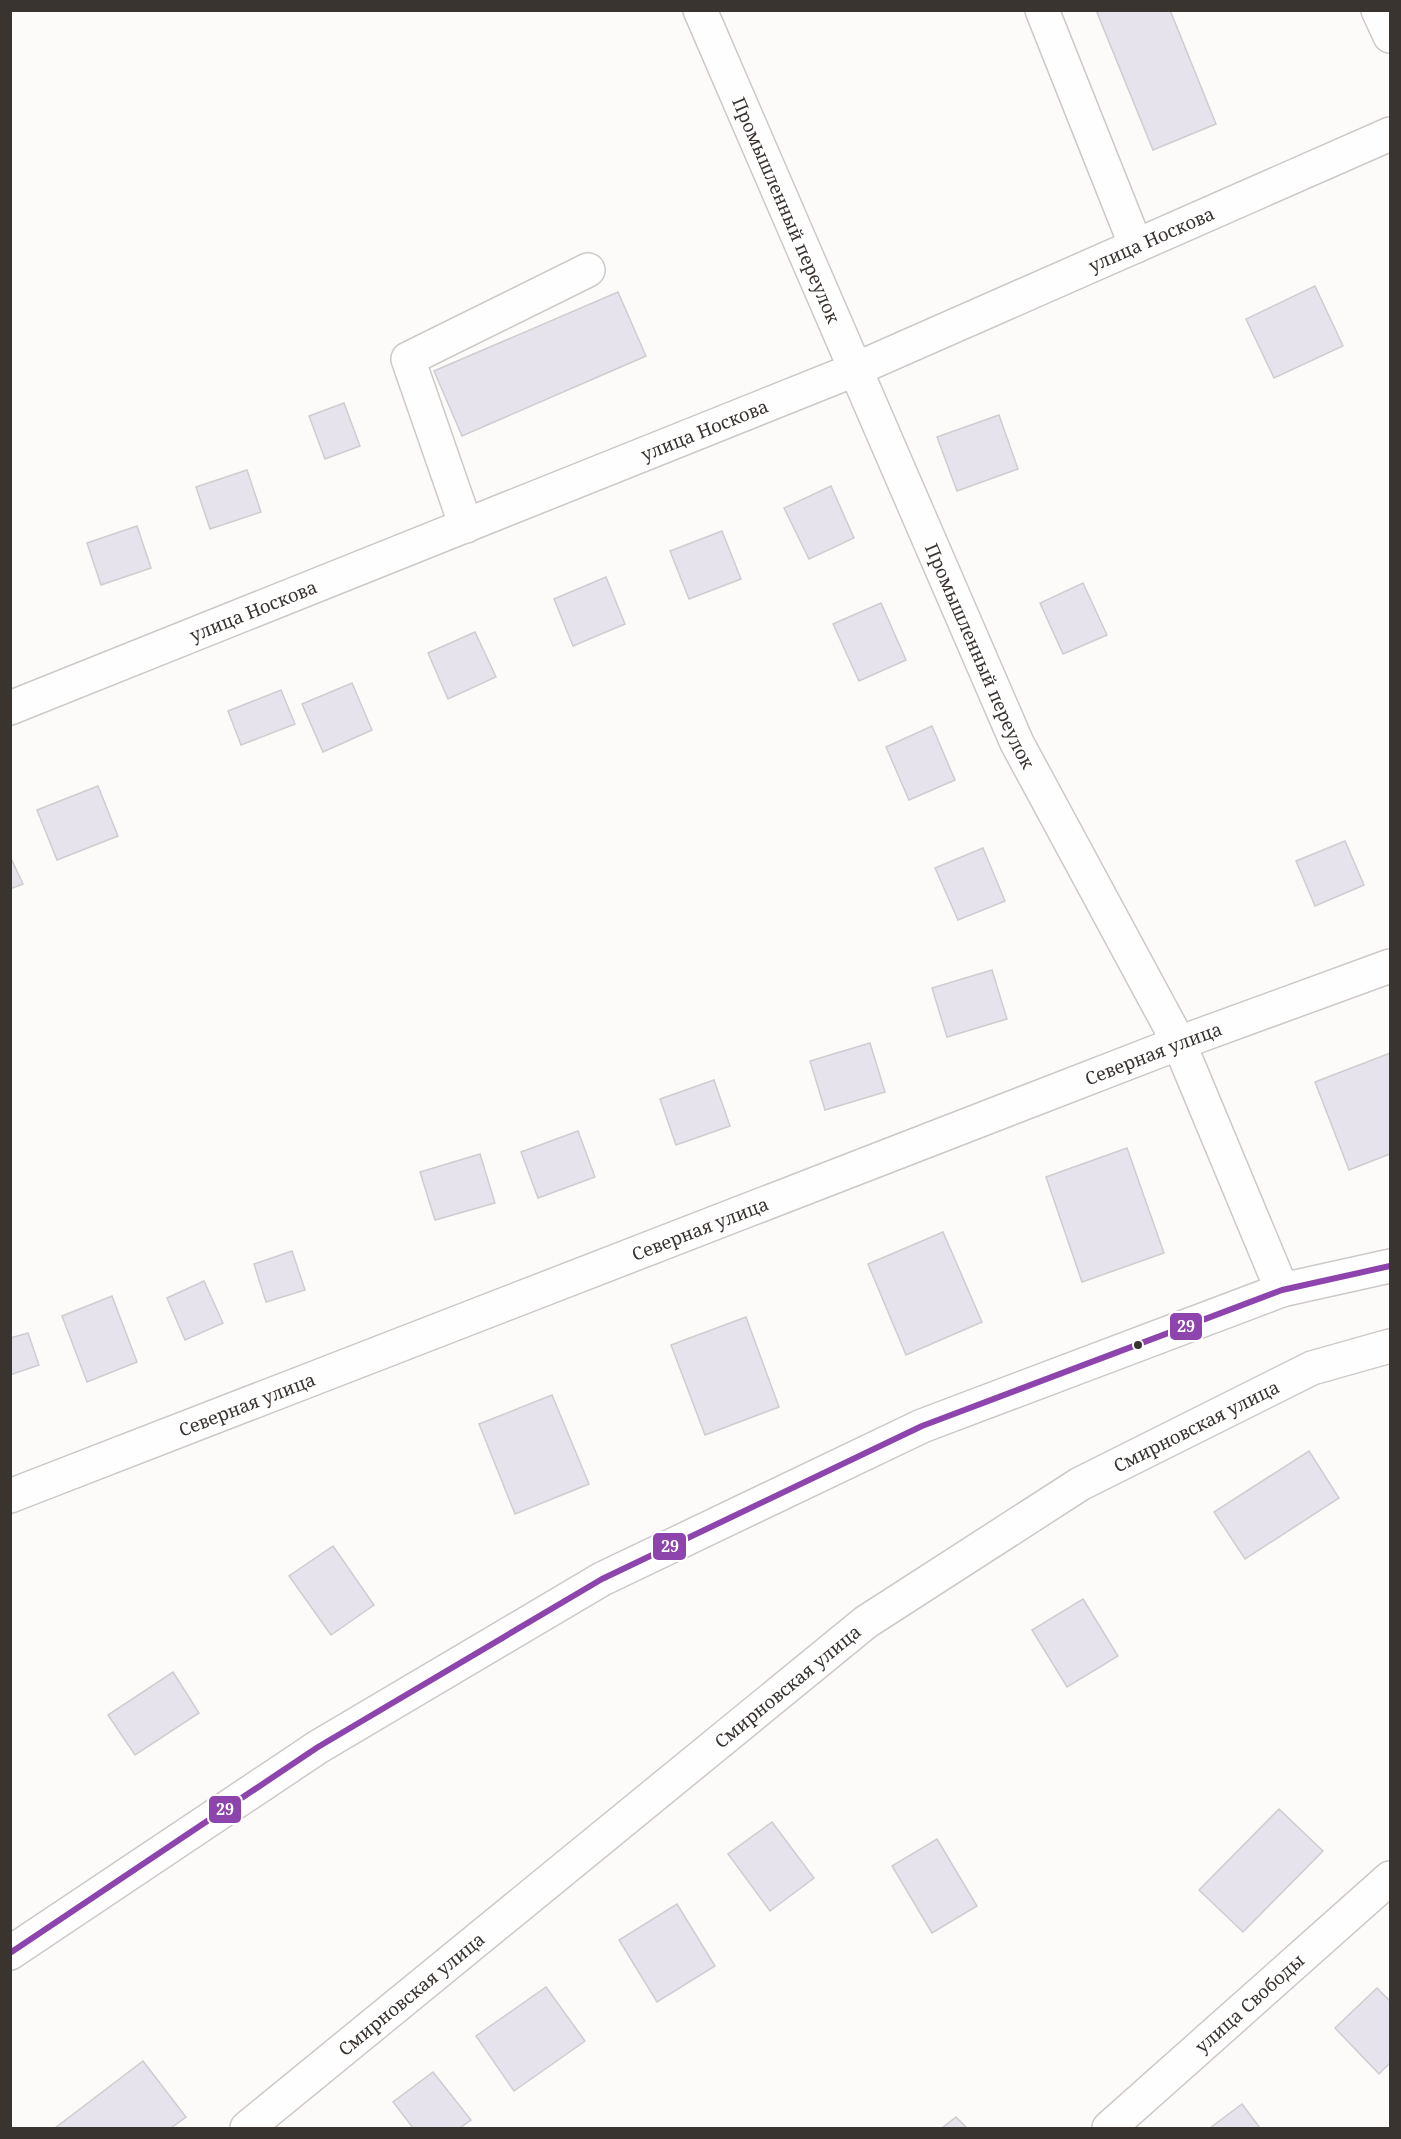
<svg xmlns="http://www.w3.org/2000/svg" width="1401" height="2139" font-family="'Noto Serif',serif">
	<rect width="100%" height="100%" fill="#fdfbfa"/>
	<g fill="#e6e3ed" stroke="#cecdcf" stroke-width="1.5">
		<polygon points="1096,10 1170,10 1216,124 1153,150"/>
		<polygon points="1315,286 1343,346 1274,378 1246,319"/>
		<polygon points="618,292 646,356 462,436 434,371"/>
		<polygon points="344,403 360,446 325,459 309,416"/>
		<polygon points="999,415 1018,469 957,491 937,437"/>
		<polygon points="247,470 261,512 210,529 196,487"/>
		<polygon points="831,486 854,538 809,559 784,508"/>
		<polygon points="137,526 151,568 101,585 87,543"/>
		<polygon points="722,531 741,579 689,599 670,551"/>
		<polygon points="606,577 625,624 573,646 554,599"/>
		<polygon points="1083,583 1107,635 1063,654 1040,603"/>
		<polygon points="881,603 906,660 859,681 833,624"/>
		<polygon points="475,632 496,677 448,699 428,653"/>
		<polygon points="352,683 372,730 323,752 302,704"/>
		<polygon points="281,690 295,724 241,745 228,711"/>
		<polygon points="932,726 955,780 909,800 886,747"/>
		<polygon points="98,786 118,836 57,860 37,810"/>
		<polygon points="1345,841 1364,885 1315,906 1296,861"/>
		<polygon points="983,848 1005,901 958,920 935,868"/>
		<polygon points="10,856 23,884 10,889"/>
		<polygon points="992,970 1007,1019 947,1037 932,988"/>
		<polygon points="870,1043 885,1092 825,1110 810,1061"/>
		<polygon points="1390,1053 1390,1154 1349,1170 1315,1082"/>
		<polygon points="714,1080 730,1126 676,1145 660,1099"/>
		<polygon points="578,1131 595,1177 538,1198 521,1152"/>
		<polygon points="1127,1148 1164,1253 1082,1282 1046,1177"/>
		<polygon points="480,1154 495,1203 435,1220 420,1172"/>
		<polygon points="943,1232 982,1322 906,1355 868,1264"/>
		<polygon points="292,1251 305,1290 266,1302 254,1264"/>
		<polygon points="204,1281 223,1323 185,1340 167,1298"/>
		<polygon points="112,1296 137,1362 87,1382 62,1316"/>
		<polygon points="746,1317 779,1407 705,1435 671,1345"/>
		<polygon points="28,1333 39,1365 10,1375 10,1338"/>
		<polygon points="552,1395 589,1484 515,1514 479,1424"/>
		<polygon points="1309,1451 1339,1498 1245,1559 1214,1512"/>
		<polygon points="333,1546 374,1605 331,1635 289,1576"/>
		<polygon points="1083,1599 1118,1656 1067,1687 1032,1630"/>
		<polygon points="173,1672 199,1713 135,1755 108,1715"/>
		<polygon points="1279,1809 1323,1851 1243,1932 1199,1890"/>
		<polygon points="772,1822 814,1878 770,1911 728,1854"/>
		<polygon points="937,1839 977,1906 932,1933 892,1866"/>
		<polygon points="677,1904 715,1966 657,2002 619,1940"/>
		<polygon points="546,1987 585,2041 514,2091 476,2036"/>
		<polygon points="1377,1988 1390,2001 1390,2063 1379,2074 1335,2028"/>
		<polygon points="143,2061 186,2117 171,2128 55,2128"/>
		<polygon points="433,2072 471,2120 460,2128 413,2128 393,2102"/>
		<polygon points="1242,2104 1260,2128 1210,2128"/>
		<polygon points="956,2117 967,2128 942,2128"/>
	</g>
	<g fill="none" stroke-linecap="round" stroke-linejoin="round">
		<defs>
			<g id="minor">
				<path id="s1" d="M 700,10 L 1017,743 L 1179,1043 L 1282,1290"/>
				<polyline points="1042,10 1136,246"/>
				<polyline points="1378,10 1390,36"/>
				<polyline points="466,526 408,359 588,270"/>
				<path id="s2" d="M 10,708 L 854,370 L 1390,134"/>
				<path id="s3" d="M 10,1496 L 1179,1043 L 1390,966"/>
				<path id="s4" d="M 247,2128 L 866,1622 L 1080,1484 L 1312,1368 L 1390,1346"/>
				<path id="s5" d="M 1109,2128 L 1390,1878"/>
			</g>
			<polyline id="major" points="10,1953 318,1747 602,1579 922,1426 1282,1290 1390,1266"/>
		</defs>
		<use href="#minor" stroke="#cdc9c7" stroke-width="36"/>
		<use href="#major" stroke="#cdc9c7" stroke-width="36"/>
		<use href="#minor" stroke="#fffefe" stroke-width="33"/>
		<use href="#major" stroke="#fffefe" stroke-width="33"/>
		<defs>
			<polyline id="bus-1" points="10,1953 318,1747 602,1579 922,1426 1282,1290 1390,1266"/>
		</defs>
		<use href="#bus-1" stroke="#fff" stroke-width="10"/>
		<use href="#bus-1" stroke="#8e44ad" stroke-width="6"/>
	</g>
	<circle fill="#3a3431" stroke="#fff" stroke-width="2" cx="1138" cy="1345" r="5"/>
	<g text-anchor="middle" dominant-baseline="central" stroke-width="5" stroke-linejoin="round" paint-order="stroke">
		<g font-size="18" fill="#3a3431" stroke="#fff">
			<text stroke="none"><textPath href="#s1" startOffset="218">Промышленный переулок</textPath></text>
			<text stroke="none"><textPath href="#s2" startOffset="1234">улица Носкова</textPath></text>
			<text stroke="none"><textPath href="#s2" startOffset="748">улица Носкова</textPath></text>
			<text stroke="none"><textPath href="#s2" startOffset="262">улица Носкова</textPath></text>
			<text stroke="none"><textPath href="#s1" startOffset="704">Промышленный переулок</textPath></text>
			<text stroke="none"><textPath href="#s3" startOffset="1226">Северная улица</textPath></text>
			<text stroke="none"><textPath href="#s3" startOffset="740">Северная улица</textPath></text>
			<text stroke="none"><textPath href="#s3" startOffset="254">Северная улица</textPath></text>
			<text stroke="none"><textPath href="#s4" startOffset="1184">Смирновская улица</textPath></text>
			<text stroke="none"><textPath href="#s4" startOffset="698">Смирновская улица</textPath></text>
			<text stroke="none"><textPath href="#s4" startOffset="212">Смирновская улица</textPath></text>
			<text stroke="none"><textPath href="#s5" startOffset="188">улица Свободы</textPath></text>
		</g>
	</g>
	<g stroke="#fff" stroke-width="2">
		<rect x="1169" y="1312" width="34" height="29" rx="6" fill="#8e44ad"/>
		<rect x="652" y="1532" width="35" height="29" rx="6" fill="#8e44ad"/>
		<rect x="208" y="1795" width="34" height="29" rx="6" fill="#8e44ad"/>
	</g>
	<g font-size="16" text-anchor="middle" font-weight="bold" fill="#fff">
		<text x="1186" y="1332">29</text>
		<text x="670" y="1552">29</text>
		<text x="225" y="1815">29</text>
	</g>
	<rect width="1401" height="2139" fill="none" stroke="#3a3431" stroke-width="24"/>
</svg>
